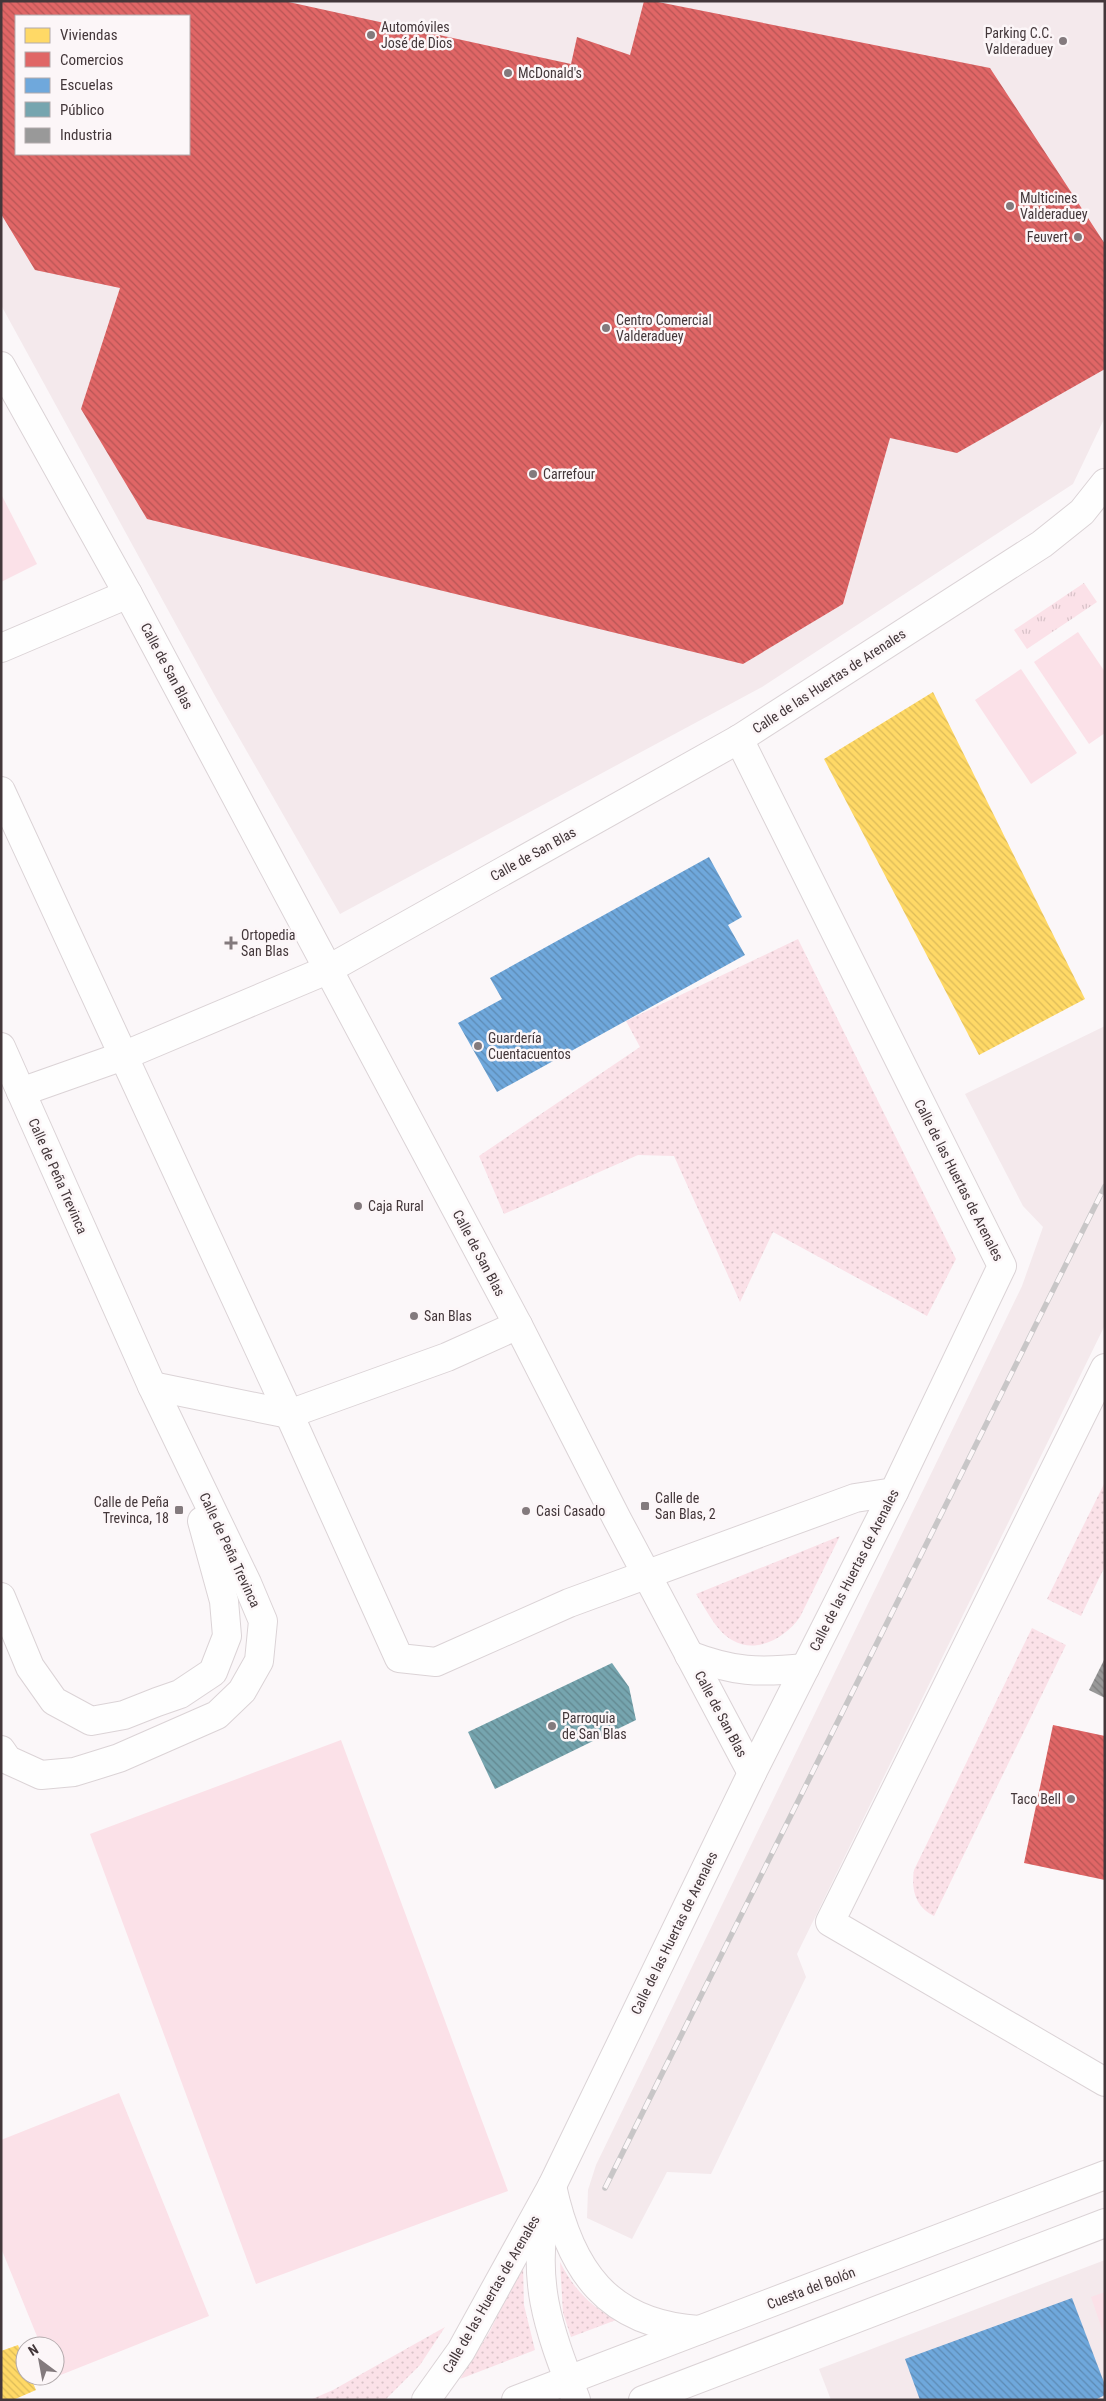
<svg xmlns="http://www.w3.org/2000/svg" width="1106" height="2401" font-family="'Roboto Condensed',sans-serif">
	<defs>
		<pattern id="grass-tufts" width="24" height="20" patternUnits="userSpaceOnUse" patternTransform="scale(1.25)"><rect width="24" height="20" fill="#fbe1e8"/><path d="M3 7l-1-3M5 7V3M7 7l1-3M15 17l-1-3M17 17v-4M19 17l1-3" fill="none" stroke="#d8c2c8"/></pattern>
		<pattern id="garden-dots" width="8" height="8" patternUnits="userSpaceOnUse" patternTransform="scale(1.25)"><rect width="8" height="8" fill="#fbe1e8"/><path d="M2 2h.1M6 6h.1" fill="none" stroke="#d8c2c8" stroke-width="1.8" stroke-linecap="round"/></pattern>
		<pattern id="homes-back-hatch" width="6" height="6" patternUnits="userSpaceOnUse" patternTransform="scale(1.25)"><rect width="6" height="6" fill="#ffd966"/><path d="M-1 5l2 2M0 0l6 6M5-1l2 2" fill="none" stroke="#dcbb59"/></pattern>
		<pattern id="shops-back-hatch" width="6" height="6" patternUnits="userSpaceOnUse" patternTransform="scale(1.25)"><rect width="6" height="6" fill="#e06666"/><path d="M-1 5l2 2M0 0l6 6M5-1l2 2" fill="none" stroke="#b75555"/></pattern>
		<pattern id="schools-back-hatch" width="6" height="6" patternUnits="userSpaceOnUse" patternTransform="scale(1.25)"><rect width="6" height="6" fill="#6fa8dc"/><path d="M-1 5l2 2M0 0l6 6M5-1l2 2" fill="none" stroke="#5d8ab3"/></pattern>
		<pattern id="public-back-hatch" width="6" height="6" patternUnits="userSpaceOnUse" patternTransform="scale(1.25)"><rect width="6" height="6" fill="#76a5af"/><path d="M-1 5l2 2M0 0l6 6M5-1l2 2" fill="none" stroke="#62878f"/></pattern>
		<pattern id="industry-back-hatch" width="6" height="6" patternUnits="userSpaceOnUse" patternTransform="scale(1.25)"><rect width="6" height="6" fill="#999"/><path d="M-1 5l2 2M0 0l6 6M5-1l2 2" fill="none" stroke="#7e7e7e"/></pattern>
	</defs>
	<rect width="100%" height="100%" fill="#fbf7f9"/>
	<g fill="#f4e9ec" fill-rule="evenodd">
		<path d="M 1,1 L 1105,1 L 1105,417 L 1073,484 L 762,687 L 340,914 L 214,694 L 1,305 ZM 16,16 L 189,16 L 189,154 L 16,154 Z"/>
		<polygon points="1105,1026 1105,1325 797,1954 806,1977 711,2174 667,2172 632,2239 587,2218 588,2190 596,2165 1022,1286 1043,1227 1023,1206 965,1094"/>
		<polygon points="1105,2260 1105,2400 831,2400 819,2369"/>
	</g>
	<polygon fill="url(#grass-tufts)" points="1084,583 1097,602 1027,649 1014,630"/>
	<g fill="url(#garden-dots)">
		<polygon points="798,939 956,1259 927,1316 773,1232 740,1302 674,1156 638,1155 504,1214 479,1156 640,1047 626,1021"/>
		<polygon points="1105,1482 1105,1566 1081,1616 1047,1599"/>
		<path d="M 840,1536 L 800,1617 C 786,1637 757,1655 732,1640 C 716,1631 706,1609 696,1594 Z"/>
		<path d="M 1032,1628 L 1066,1645 L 934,1916 C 915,1907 911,1889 914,1870 Z"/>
		<path d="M 560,2262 C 573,2288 590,2306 616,2320 L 571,2337 L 563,2313 Z"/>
		<polygon points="523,2263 524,2305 535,2350 460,2379 490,2331"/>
		<polygon points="445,2327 420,2365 385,2400 310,2400 333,2390"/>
	</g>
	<g fill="#fbe1e8">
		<polygon points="1,494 37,564 1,582"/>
		<polygon points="1078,632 1105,672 1105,733 1089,744 1034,662"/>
		<polygon points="1021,669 1077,753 1031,784 975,700"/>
		<polygon points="341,1740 508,2191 256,2284 90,1834"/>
		<polygon points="119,2093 209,2316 53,2378 55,2346 41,2346 1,2248 1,2140"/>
		<polygon points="1105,2292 1105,2338 1091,2297"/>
	</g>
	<g fill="url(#homes-back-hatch)">
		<polygon points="933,692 1085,999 979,1055 824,759"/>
		<polygon points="18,2345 25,2363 25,2376 30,2376 36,2390 13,2400 1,2400 1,2351"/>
	</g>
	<g fill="url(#shops-back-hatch)" fill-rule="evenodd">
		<path d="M 1,1 L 284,1 L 571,64 L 577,37 L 630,55 L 644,1 L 653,1 L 990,68 L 1105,244 L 1105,369 L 957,453 L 890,438 L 843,604 L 743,664 L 147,519 L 81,409 L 120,288 L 35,270 L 1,214 ZM 16,16 L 189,16 L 189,154 L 16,154 Z"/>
		<polygon points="1053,1725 1105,1736 1105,1880 1024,1863"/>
	</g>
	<g fill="url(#schools-back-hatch)">
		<polygon points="709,857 742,917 728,925 745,955 497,1092 458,1023 502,999 490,978"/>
		<polygon points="1072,2298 1105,2385 1105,2395 1095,2400 920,2400 905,2359"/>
	</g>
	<polygon fill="url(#public-back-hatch)" points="612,1663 629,1687 636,1720 495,1789 468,1732"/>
	<polygon fill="url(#industry-back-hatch)" points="1105,1658 1105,1698 1089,1690"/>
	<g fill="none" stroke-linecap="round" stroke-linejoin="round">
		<defs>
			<g id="street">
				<polyline points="1,366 128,594 518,1325 617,1519 752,1773"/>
				<polyline points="1,648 128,594"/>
				<polyline points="1,791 289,1414 399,1658 436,1662 569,1603 855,1498 894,1492"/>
				<polyline points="1,1047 152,1386 247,1583 263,1621 259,1661 242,1691 217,1715 119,1758 74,1772 41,1775 8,1760 1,1750"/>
				<polyline points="21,1092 123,1056 327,970 739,739 1042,544 1082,512 1105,483"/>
				<polyline points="1105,1368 830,1922 1105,2082"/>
				<polyline points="152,1386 289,1414 447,1357 518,1325"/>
				<polyline points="1,1597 30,1667 54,1701 91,1721 124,1715 157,1702 180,1694 213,1672 227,1636 224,1601 202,1521"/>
				<path d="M 689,1655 C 733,1672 759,1673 805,1668"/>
				<path d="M 552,2186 C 570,2270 607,2324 699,2330"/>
				<path d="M 547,2204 C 530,2282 549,2329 576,2400"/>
				<polyline points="426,2400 461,2351 552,2186 752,1773 894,1492 1002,1266 739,739"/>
				<polyline points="516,2400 1105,2175"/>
				<polyline points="643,2400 1105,2223"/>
			</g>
		</defs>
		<use href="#street" stroke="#dbd3d6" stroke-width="30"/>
		<use href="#street" stroke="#fefefe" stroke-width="28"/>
		<defs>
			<polyline id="rail" points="605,2188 1105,1186"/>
		</defs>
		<use href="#rail" stroke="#c8c6c7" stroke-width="5.5"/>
		<use href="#rail" stroke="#fcf6f8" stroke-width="4" stroke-dasharray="11" stroke-linecap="butt"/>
	</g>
	<g fill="#837a7d" stroke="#fcf6f8" stroke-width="2">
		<circle cx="371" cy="35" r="5"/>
		<circle cx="1063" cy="41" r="5"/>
		<circle cx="508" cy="73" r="5"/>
		<circle cx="1010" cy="206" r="5"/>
		<circle cx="1078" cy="237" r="5"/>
		<circle cx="606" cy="328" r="5"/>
		<circle cx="533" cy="474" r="5"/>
		<path d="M228.5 935.5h5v5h5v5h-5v5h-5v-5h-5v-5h5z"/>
		<circle cx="478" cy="1046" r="5"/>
		<circle cx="358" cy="1206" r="5"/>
		<circle cx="414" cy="1316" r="5"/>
		<rect x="640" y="1501" width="10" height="10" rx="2.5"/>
		<rect x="174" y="1505" width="10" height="10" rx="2.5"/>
		<circle cx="526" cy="1511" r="5"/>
		<circle cx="552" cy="1726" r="5"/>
		<circle cx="1071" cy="1799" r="5"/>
	</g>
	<g text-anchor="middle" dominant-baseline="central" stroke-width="5" stroke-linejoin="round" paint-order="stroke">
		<g font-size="14" fill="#43373a" stroke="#fcf6f8" text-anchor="start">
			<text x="381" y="27">Automóviles<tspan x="381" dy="16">José de Dios</tspan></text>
			<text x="1053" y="33" text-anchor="end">Parking C.C.<tspan x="1053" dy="16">Valderaduey</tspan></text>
			<text x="518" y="73">McDonald's</text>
			<text x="1020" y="198">Multicines<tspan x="1020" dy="16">Valderaduey</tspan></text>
			<text x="1068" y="237" text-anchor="end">Feuvert</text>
			<text x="616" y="320">Centro Comercial<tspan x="616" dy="16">Valderaduey</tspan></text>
			<text x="543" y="474">Carrefour</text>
			<text x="241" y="935">Ortopedia<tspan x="241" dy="16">San Blas</tspan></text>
			<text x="488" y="1038">Guardería<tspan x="488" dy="16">Cuentacuentos</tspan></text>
			<text x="368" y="1206">Caja Rural</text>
			<text x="424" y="1316">San Blas</text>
			<text x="655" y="1498">Calle de<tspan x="655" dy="16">San Blas, 2</tspan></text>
			<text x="169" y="1502" text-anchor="end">Calle de Peña<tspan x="169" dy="16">Trevinca, 18</tspan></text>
			<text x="536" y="1511">Casi Casado</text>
			<text x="562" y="1718">Parroquia<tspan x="562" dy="16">de San Blas</tspan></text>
			<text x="1061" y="1799" text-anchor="end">Taco Bell</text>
		</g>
		<g font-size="14" fill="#43373a" stroke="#fcf6f8">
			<text transform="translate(167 666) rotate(62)">Calle de San Blas</text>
			<text transform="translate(829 681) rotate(-33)">Calle de las Huertas de Arenales</text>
			<text transform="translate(533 854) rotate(-29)">Calle de San Blas</text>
			<text transform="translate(58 1176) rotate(66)">Calle de Peña Trevinca</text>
			<text transform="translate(959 1180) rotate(63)">Calle de las Huertas de Arenales</text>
			<text transform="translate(479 1253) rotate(62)">Calle de San Blas</text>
			<text transform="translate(230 1550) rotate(65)">Calle de Peña Trevinca</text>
			<text transform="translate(854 1570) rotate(-63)">Calle de las Huertas de Arenales</text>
			<text transform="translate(721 1714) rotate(62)">Calle de San Blas</text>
			<text transform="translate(674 1933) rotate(-64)">Calle de las Huertas de Arenales</text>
			<text transform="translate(811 2288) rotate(-21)">Cuesta del Bolón</text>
			<text transform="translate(491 2294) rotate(-60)">Calle de las Huertas de Arenales</text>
		</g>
	</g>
	<rect width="1106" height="2401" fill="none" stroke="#43373a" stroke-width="5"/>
	<rect x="15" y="15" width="175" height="140" fill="#fcf6f8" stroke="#b2aaac"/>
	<rect x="25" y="28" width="25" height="15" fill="#ffd966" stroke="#b2aaac"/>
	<text x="60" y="40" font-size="15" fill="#43373a">Viviendas</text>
	<rect x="25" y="52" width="25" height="15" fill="#e06666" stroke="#b2aaac"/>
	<text x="60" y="65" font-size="15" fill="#43373a">Comercios</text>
	<rect x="25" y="78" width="25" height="15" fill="#6fa8dc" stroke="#b2aaac"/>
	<text x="60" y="90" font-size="15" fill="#43373a">Escuelas</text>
	<rect x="25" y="102" width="25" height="15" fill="#76a5af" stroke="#b2aaac"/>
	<text x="60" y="115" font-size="15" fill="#43373a">Público</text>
	<rect x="25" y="128" width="25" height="15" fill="#999999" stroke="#b2aaac"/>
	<text x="60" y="140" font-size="15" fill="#43373a">Industria</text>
	<g transform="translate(40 2361) rotate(328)"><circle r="24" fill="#fcf6f8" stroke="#b2aaac"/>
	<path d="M0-4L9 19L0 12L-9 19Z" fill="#837a7d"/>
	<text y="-8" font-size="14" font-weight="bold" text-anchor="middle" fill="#43373a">N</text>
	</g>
</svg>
